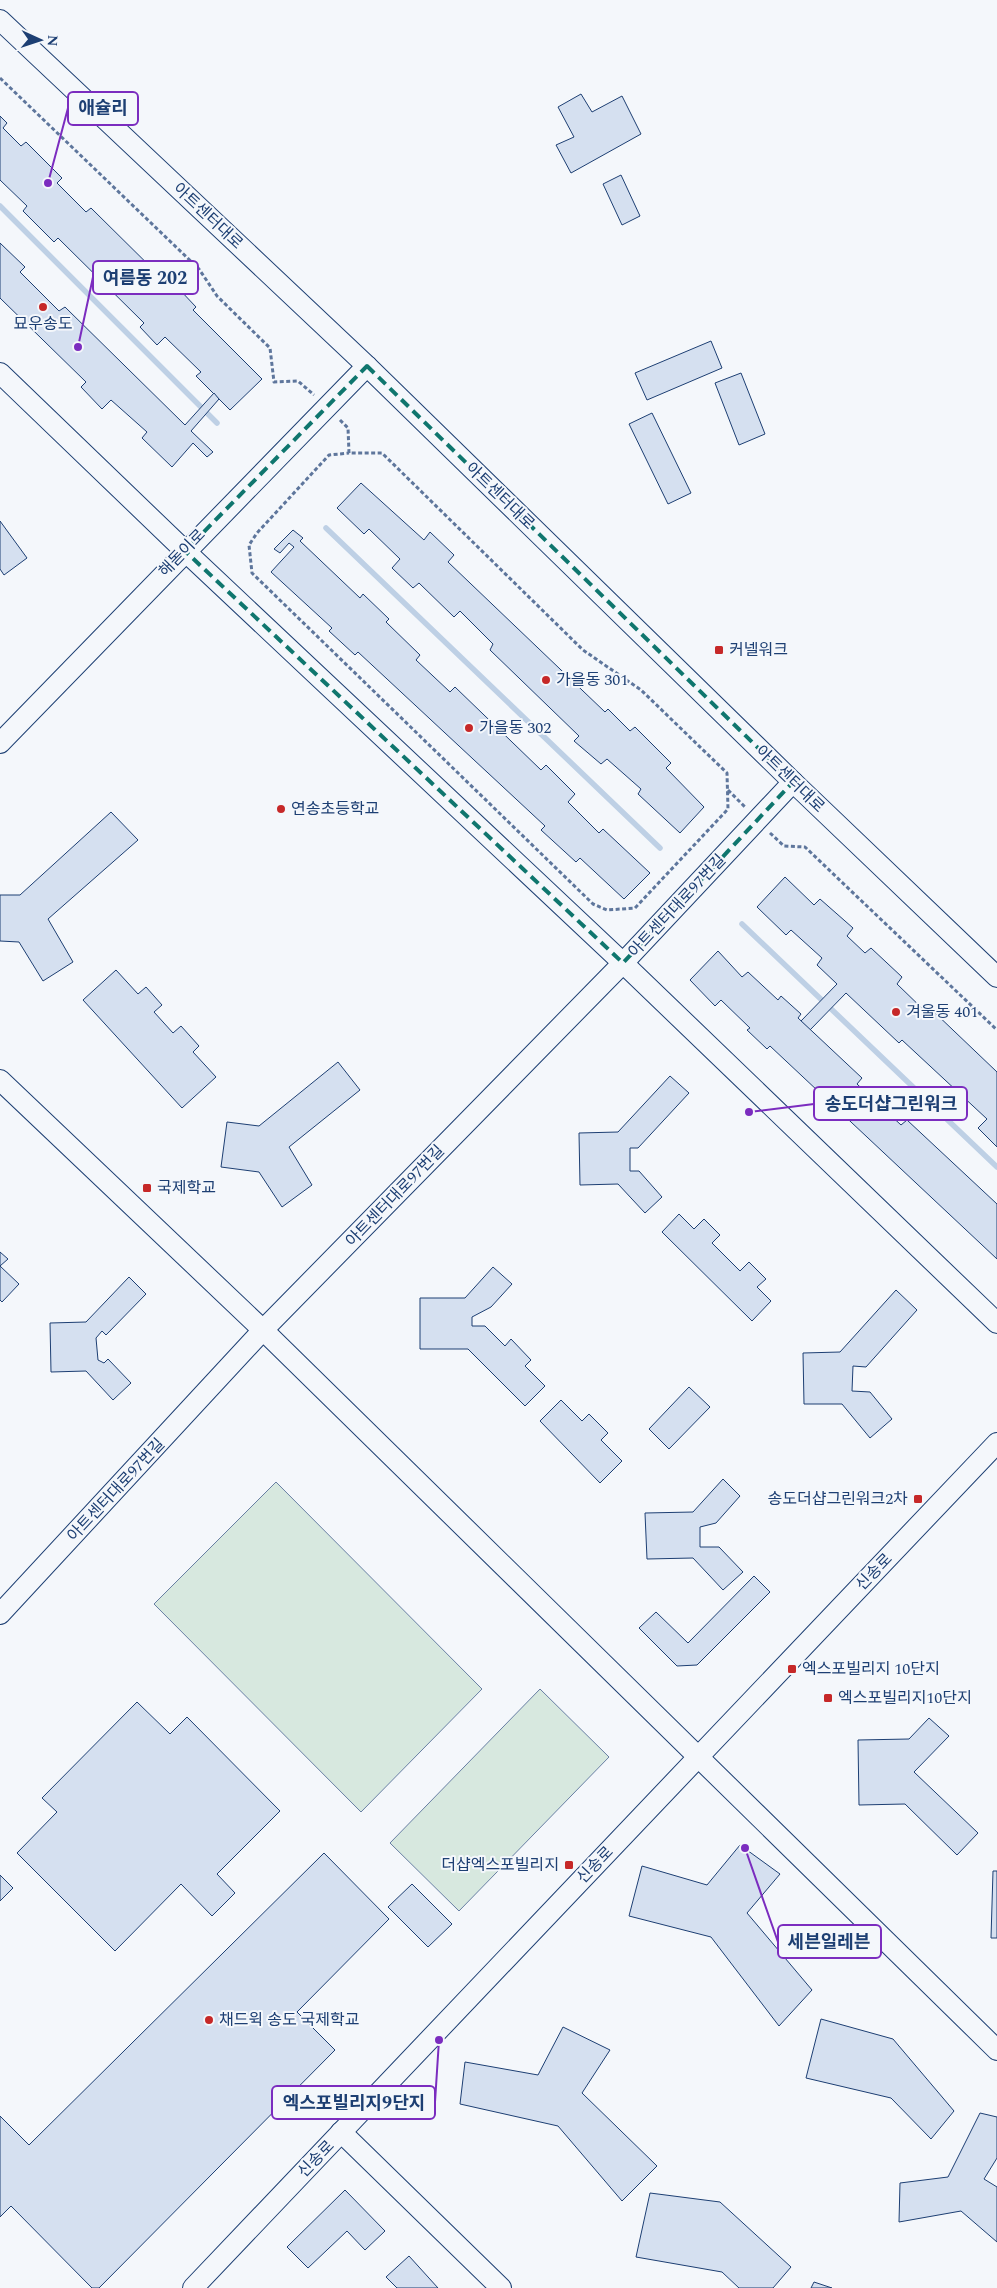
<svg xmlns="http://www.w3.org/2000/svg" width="997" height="2288" font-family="Spectral,'Noto Sans KR',serif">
	<rect width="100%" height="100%" fill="#f4f7fb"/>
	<g fill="#d7e8df" stroke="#687fa3">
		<polygon points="276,1482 482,1689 361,1812 154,1604"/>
		<polygon points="540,1689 609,1757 459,1911 390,1843"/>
	</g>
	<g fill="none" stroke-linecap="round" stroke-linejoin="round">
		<g stroke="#bed0e5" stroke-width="5.5">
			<polyline points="0,206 217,423"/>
			<polyline points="326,528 660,848"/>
			<polyline points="742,924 997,1167"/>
		</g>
	</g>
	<g fill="#d5e0f0" stroke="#1d3f73">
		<polygon points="581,94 592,112 622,96 641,134 571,173 556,145 574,137 558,107"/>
		<polygon points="0,116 7,123 3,128 21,146 26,142 62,178 57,183 86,212 91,208 176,292 179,289 196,307 193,310 262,379 230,410 196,376 201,372 165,337 157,345 140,327 144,323 58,238 54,242 23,211 27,206 0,180"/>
		<polygon points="621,175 640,216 622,225 603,184"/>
		<polygon points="0,243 25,267 20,272 59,311 65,307 185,425 214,393 219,399 191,431 213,452 207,457 193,443 172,467 142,438 147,432 111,400 102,409 81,387 86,382 0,298"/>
		<polygon points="711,341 722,368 647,400 635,373"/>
		<polygon points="741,373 765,434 739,445 715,383"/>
		<polygon points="652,413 691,493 668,504 629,424"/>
		<polygon points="361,483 424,540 430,532 454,555 448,562 605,712 608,709 630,731 635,727 671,763 666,768 704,807 680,833 638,794 641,789 607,759 601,764 574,741 579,736 490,650 493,644 460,611 454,617 419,583 413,588 392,568 400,559 369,529 364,534 337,508"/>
		<polygon points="0,521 27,558 4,575 0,569"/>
		<polygon points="293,530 303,538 300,541 360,598 363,594 389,619 386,622 420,655 416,660 450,692 455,687 541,770 546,765 575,794 568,802 599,833 603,829 650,873 624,899 580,858 576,862 541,830 545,826 358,652 355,655 329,631 332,628 271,572 294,547 289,543 280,553 274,549"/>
		<polygon points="111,812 138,840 48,919 73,962 43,981 19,942 0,941 0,895 20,895"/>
		<polygon points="785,877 814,905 820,899 853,928 847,936 865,953 871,948 902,977 897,984 928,1014 932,1010 997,1072 997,1147 978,1128 987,1119 902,1040 899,1043 846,993 810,1030 801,1021 837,984 817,965 822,958 791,930 786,935 757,907"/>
		<polygon points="718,951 742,977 748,972 778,1000 781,996 801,1014 798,1018 862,1078 857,1084 901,1125 907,1120 997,1204 997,1259 770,1046 767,1049 747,1030 750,1028 721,1000 715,1006 690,980"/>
		<polygon points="116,970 138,994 146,987 162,1005 154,1012 173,1033 181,1026 199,1046 193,1052 216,1077 182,1108 83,1000"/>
		<polygon points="338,1062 360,1090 289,1147 312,1185 282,1207 259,1172 221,1167 227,1122 259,1126"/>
		<polygon points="670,1076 689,1093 638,1148 630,1148 630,1171 639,1171 662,1197 645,1213 618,1184 580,1185 579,1133 618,1132"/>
		<polygon points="679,1214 694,1229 704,1219 720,1235 712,1243 740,1271 749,1262 766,1279 757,1287 771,1301 752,1321 662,1232"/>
		<polygon points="0,1252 8,1259 0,1266 19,1284 2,1302 0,1300"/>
		<polygon points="493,1267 512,1284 491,1307 472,1317 472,1326 485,1326 505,1346 511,1339 531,1360 525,1366 545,1386 525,1406 468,1349 420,1349 420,1298 465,1298"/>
		<polygon points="129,1277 146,1294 106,1335 102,1331 96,1338 98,1360 104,1363 108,1359 131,1383 113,1400 86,1371 51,1372 50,1323 86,1322"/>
		<polygon points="896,1290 917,1310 866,1367 853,1366 852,1391 870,1392 892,1419 870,1438 842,1404 804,1404 803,1353 840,1352"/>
		<polygon points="689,1387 710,1407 669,1449 649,1429"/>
		<polygon points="561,1400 582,1421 589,1414 608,1433 601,1440 622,1461 600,1483 540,1421"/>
		<polygon points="723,1479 740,1496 716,1523 700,1527 700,1547 719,1547 743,1572 723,1590 693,1558 647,1559 645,1513 693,1512"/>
		<polygon points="754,1576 770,1592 697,1665 677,1666 639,1628 656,1612 688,1643"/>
		<polygon points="137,1702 170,1734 187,1717 280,1811 217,1874 235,1893 212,1916 181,1884 115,1951 17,1853 57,1812 42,1798"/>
		<polygon points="929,1718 949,1736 914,1772 978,1833 957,1855 905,1804 859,1805 858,1740 909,1739"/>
		<polygon points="740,1845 780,1874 747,1913 812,1990 779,2026 711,1937 629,1916 642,1866 707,1885"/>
		<polygon points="324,1853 389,1919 297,2012 335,2050 99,2288 92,2288 11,2206 0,2217 0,2116 29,2145"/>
		<polygon points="993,1871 997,1871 997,1938 991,1938"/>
		<polygon points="0,1875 13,1888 0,1901"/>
		<polygon points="412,1884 452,1924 428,1947 388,1907"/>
		<polygon points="821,2019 893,2039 954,2111 931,2139 891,2098 806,2078"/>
		<polygon points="563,2027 610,2050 582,2093 657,2166 622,2201 558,2126 460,2104 465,2062 538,2075"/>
		<polygon points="980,2113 997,2117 997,2158 984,2179 997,2187 997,2242 961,2211 899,2222 900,2183 948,2177"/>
		<polygon points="345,2190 385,2231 365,2250 347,2231 308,2268 287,2247"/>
		<polygon points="650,2193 720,2202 791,2267 773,2288 739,2288 722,2272 636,2257"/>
		<polygon points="409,2256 438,2288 397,2288 386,2277"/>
		<polygon points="814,2282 832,2288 811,2288"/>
	</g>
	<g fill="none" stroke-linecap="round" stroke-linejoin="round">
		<defs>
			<g id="minor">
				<polyline points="0,20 367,366 793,782 997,977"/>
				<polyline points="0,373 185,551 623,963 997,1323"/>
				<polyline points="0,743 367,366"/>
				<polyline points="0,1080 263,1330 997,2050"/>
				<polyline points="0,1614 263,1330 623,963 793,782"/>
				<polyline points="341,2132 501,2288"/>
				<polyline points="193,2288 997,1443"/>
			</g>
		</defs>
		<use href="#minor" stroke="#1d3f73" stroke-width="22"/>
		<g stroke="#5e769c" stroke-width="3" stroke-dasharray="4 2.5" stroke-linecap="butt">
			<polyline points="0,78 199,269 217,296 270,348 274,382 298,381 314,395"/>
			<polyline points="340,420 348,428 349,453 382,453 583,650 641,690 727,773 728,809 635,908 607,910 593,904 252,573 249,545 257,533 329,455 349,453"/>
			<polyline points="728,790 745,807"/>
			<polyline points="770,833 784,846 805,847 997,1030"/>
		</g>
		<use href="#minor" stroke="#f4f7fb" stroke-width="20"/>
	</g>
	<path fill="none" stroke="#0f766e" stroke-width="4" stroke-dasharray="10 6" stroke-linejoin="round" d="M 367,366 L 793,782 L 623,963 L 185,551 Z"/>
	<g fill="#c62828" stroke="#f4f7fb" stroke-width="2">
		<circle cx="43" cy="307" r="5"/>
		<rect x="714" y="645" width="10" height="10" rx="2.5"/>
		<circle cx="546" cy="680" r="5"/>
		<circle cx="469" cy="728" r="5"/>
		<circle cx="281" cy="809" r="5"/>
		<circle cx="896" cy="1012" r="5"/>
		<rect x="142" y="1183" width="10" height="10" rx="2.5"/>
		<rect x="913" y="1494" width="10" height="10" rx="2.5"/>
		<rect x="787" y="1664" width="10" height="10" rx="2.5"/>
		<rect x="823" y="1693" width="10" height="10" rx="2.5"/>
		<rect x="564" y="1860" width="10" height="10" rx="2.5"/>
		<circle cx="209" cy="2020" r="5"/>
	</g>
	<g text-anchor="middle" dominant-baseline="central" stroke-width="4" stroke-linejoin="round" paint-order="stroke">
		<g font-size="16" fill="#1d3f73" stroke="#f4f7fb">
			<text transform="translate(208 216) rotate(43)">아트센터대로</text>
			<text transform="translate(500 496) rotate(44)">아트센터대로</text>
			<text transform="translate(182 553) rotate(-46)">해돋이로</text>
			<text transform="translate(790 779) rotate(44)">아트센터대로</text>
			<text transform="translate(677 906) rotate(-47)">아트센터대로97번길</text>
			<text transform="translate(395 1196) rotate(-46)">아트센터대로97번길</text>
			<text transform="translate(116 1490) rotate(-47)">아트센터대로97번길</text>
			<text transform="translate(874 1572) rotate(-46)">신송로</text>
			<text transform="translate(595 1865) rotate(-46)">신송로</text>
			<text transform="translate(316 2159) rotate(-46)">신송로</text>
		</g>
		<g font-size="16" fill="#1d3f73" stroke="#f4f7fb" text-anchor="start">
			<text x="43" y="324" text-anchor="middle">묘우송도</text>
			<text x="729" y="650">커넬워크</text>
			<text x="556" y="680">가을동 301</text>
			<text x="479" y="728">가을동 302</text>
			<text x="291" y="809">연송초등학교</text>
			<text x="906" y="1012">겨울동 401</text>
			<text x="157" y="1188">국제학교</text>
			<text x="908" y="1499" text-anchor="end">송도더샵그린워크2차</text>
			<text x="802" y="1669">엑스포빌리지 10단지</text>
			<text x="838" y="1698">엑스포빌리지10단지</text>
			<text x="559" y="1865" text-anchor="end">더샵엑스포빌리지</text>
			<text x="219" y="2020">채드윅 송도 국제학교</text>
		</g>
	</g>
	<path fill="none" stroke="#7b2cbf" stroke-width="2" d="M48 183L68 108M78 347L93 277M749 1112L814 1104M745 1848L778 1942M439 2040L435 2102"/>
	<g fill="#7b2cbf" stroke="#f4f7fb" stroke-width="2">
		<circle cx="48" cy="183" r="5"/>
		<circle cx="78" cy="347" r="5"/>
		<circle cx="749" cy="1112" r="5"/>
		<circle cx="745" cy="1848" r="5"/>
		<circle cx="439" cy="2040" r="5"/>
	</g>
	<g fill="#f4f7fb" stroke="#7b2cbf" stroke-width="2">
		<rect x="68" y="92" width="70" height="33" rx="5"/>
		<rect x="93" y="261" width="105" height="33" rx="5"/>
		<rect x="814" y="1087" width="153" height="33" rx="5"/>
		<rect x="778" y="1925" width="103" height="33" rx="5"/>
		<rect x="272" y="2086" width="163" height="33" rx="5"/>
	</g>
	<g font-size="18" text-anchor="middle" font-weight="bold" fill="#1d3f73">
		<text x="103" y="114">애슐리</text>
		<text x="145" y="284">여름동 202</text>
		<text x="891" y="1110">송도더샵그린워크</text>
		<text x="829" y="1948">세븐일레븐</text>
		<text x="354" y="2109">엑스포빌리지9단지</text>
	</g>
	<g transform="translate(40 40) rotate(93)" stroke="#f4f7fb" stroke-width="4" paint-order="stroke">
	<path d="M0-4L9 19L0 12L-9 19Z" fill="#1d3f73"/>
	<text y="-8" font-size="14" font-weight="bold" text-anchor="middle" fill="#1d3f73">N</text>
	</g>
</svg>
